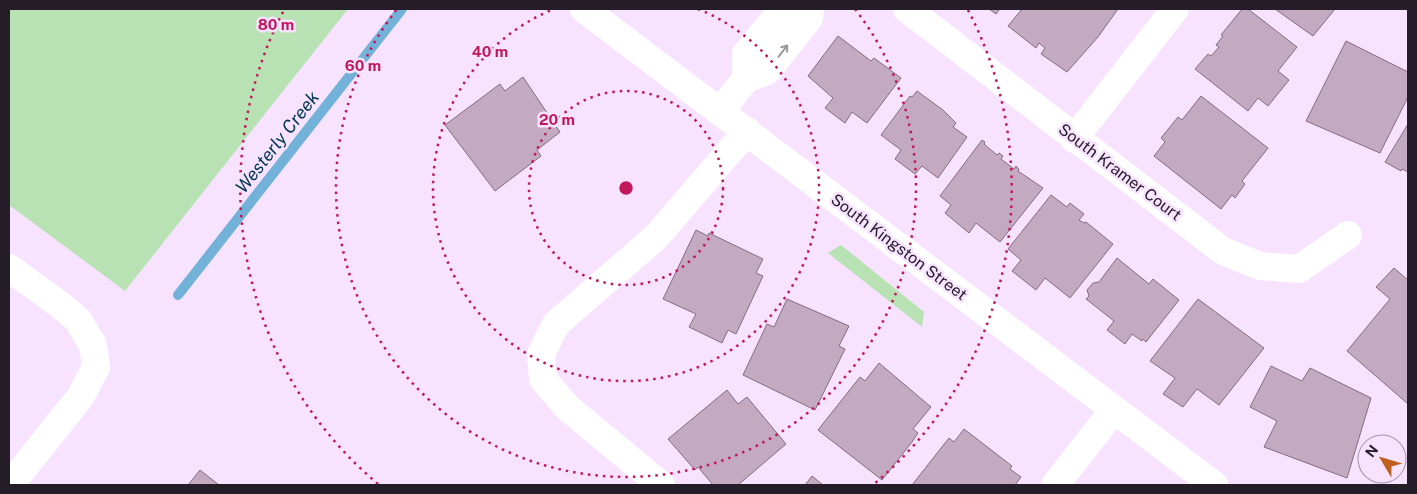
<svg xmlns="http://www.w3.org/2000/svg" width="1417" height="494" font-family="'Public Sans',sans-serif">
	<rect width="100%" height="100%" fill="#f7e3ff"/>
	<g fill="#b8e2b3">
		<polygon points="11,9 348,9 125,291 9,205 9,11"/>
		<polygon points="841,245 924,312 922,327 828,253"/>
	</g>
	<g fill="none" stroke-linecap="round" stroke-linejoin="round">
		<polyline stroke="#72b2d9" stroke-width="10" points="178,295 402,9"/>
	</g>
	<g fill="#c3aac0" stroke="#846c81">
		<polygon points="989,9 1000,9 996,14"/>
		<polygon points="1022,9 1118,9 1098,37 1067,72 1041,54 1045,48 1039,43 1036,48 1008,26"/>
		<polygon points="1242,9 1248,9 1297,47 1278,71 1289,80 1268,106 1258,98 1248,111 1195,69 1208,54 1211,56 1219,47 1216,45 1223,36 1221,35"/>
		<polygon points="1275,9 1335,9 1313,36"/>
		<polygon points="838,36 871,61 874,58 901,78 867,123 852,112 845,123 825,108 833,98 808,76"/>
		<polygon points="1346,41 1408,72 1408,97 1380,153 1306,121"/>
		<polygon points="523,77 560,132 537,150 541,156 495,191 445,125 500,84 505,91"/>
		<polygon points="917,91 943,110 956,123 953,127 967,137 938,178 922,166 915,174 895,159 901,150 881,135 910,96 912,97"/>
		<polygon points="1201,96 1268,148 1242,181 1245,184 1235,198 1232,195 1221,209 1154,156 1165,142 1161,138 1178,117 1182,120"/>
		<polygon points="1408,124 1408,172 1402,169 1401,171 1385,162"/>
		<polygon points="982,140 985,142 984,144 997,155 999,153 1003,156 1001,159 1014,169 1016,166 1019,169 1018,171 1043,188 1000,242 976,223 969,233 945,213 951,205 940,196"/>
		<polygon points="1051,195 1067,207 1070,203 1084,214 1079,220 1084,223 1086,222 1113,244 1070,298 1045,278 1036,290 1012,271 1021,260 1008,249"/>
		<polygon points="696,230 708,236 709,233 763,259 756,273 763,276 736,334 728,330 722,343 689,327 696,314 663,299"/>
		<polygon points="1117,258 1149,284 1153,279 1179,300 1146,342 1143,339 1142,341 1132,334 1125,344 1107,330 1114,321 1086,299 1089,296 1087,290 1093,283 1099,282"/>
		<polygon points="1394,268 1408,280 1408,404 1347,351 1390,299 1376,287"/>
		<polygon points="787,299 849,326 839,346 845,349 815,410 743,375 767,324 774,327"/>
		<polygon points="1198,299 1264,348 1219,405 1197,389 1183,407 1163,394 1175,378 1150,361"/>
		<polygon points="879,363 931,407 913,429 918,433 912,442 882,480 818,430 860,377 865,381"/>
		<polygon points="1271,366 1302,381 1310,368 1371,398 1347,478 1264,447 1277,421 1250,407"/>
		<polygon points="727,390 738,404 747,397 786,444 738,485 713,485 698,467 695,470 668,439"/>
		<polygon points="964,429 1012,466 1010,469 1021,477 1015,485 912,485 949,438 954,442"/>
		<polygon points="200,470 219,485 188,485"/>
		<polygon points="812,476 823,485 805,485"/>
	</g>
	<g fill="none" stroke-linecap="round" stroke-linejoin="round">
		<g stroke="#fff" stroke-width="28">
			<polyline points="584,9 1214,485"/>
			<polyline points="907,9 1223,251 1260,266 1299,269 1348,235"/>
			<polyline points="746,79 746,54 783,9"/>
			<polyline points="721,110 746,79 767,71 809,18 810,9"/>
			<polyline points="1074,139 1175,9"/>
			<polyline points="9,268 59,304 78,320 93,345 96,367 81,396 10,485"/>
			<polyline points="661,485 567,407 543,379 541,354 556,324 657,236 747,131"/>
			<polyline points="1055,485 1114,410"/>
		</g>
	</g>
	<defs><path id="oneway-shaft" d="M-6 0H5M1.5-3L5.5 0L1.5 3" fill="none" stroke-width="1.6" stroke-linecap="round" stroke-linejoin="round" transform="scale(1.25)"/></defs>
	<use stroke="#9c999e" href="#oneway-shaft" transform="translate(783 51) rotate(-52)"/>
	<g fill="none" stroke="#c2185b" stroke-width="2.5" stroke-dasharray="2.5 5">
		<circle cx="626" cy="188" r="97"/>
		<path d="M698 9A193 193 0 1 1 554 9"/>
		<path d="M855 9A290 290 0 1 1 397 9"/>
		<path d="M378 484A386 386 0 0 1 284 10M968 10A386 386 0 0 1 874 484"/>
	</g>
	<g text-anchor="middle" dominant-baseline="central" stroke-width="5" stroke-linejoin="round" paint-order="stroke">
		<g font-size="16" fill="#241d27" stroke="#f7e3ff">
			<text transform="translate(1120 172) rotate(37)">South Kramer Court</text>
			<text transform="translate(899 247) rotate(37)">South Kingston Street</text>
		</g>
		<g font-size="18" font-style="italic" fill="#003750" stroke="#f7e3ff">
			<text transform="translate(277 142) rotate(-52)">Westerly Creek</text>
		</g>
	</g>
	<circle cx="626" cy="188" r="8" fill="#c2185b" stroke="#f7e3ff" stroke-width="2.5"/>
	<g font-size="15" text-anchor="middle" font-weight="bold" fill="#c2185b" stroke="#f7e3ff" stroke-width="5" stroke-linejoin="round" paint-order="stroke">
		<text x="276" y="30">80 m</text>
		<text x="490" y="57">40 m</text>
		<text x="363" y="71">60 m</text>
		<text x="557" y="125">20 m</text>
	</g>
	<rect width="1417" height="494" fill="none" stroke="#241d27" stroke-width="20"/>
	<g transform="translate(1382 459) rotate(308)"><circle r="24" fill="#f7e3ff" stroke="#a394a9"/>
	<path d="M0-4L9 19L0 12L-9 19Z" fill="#c0601e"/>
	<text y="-8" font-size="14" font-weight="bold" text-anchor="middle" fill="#241d27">N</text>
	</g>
</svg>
